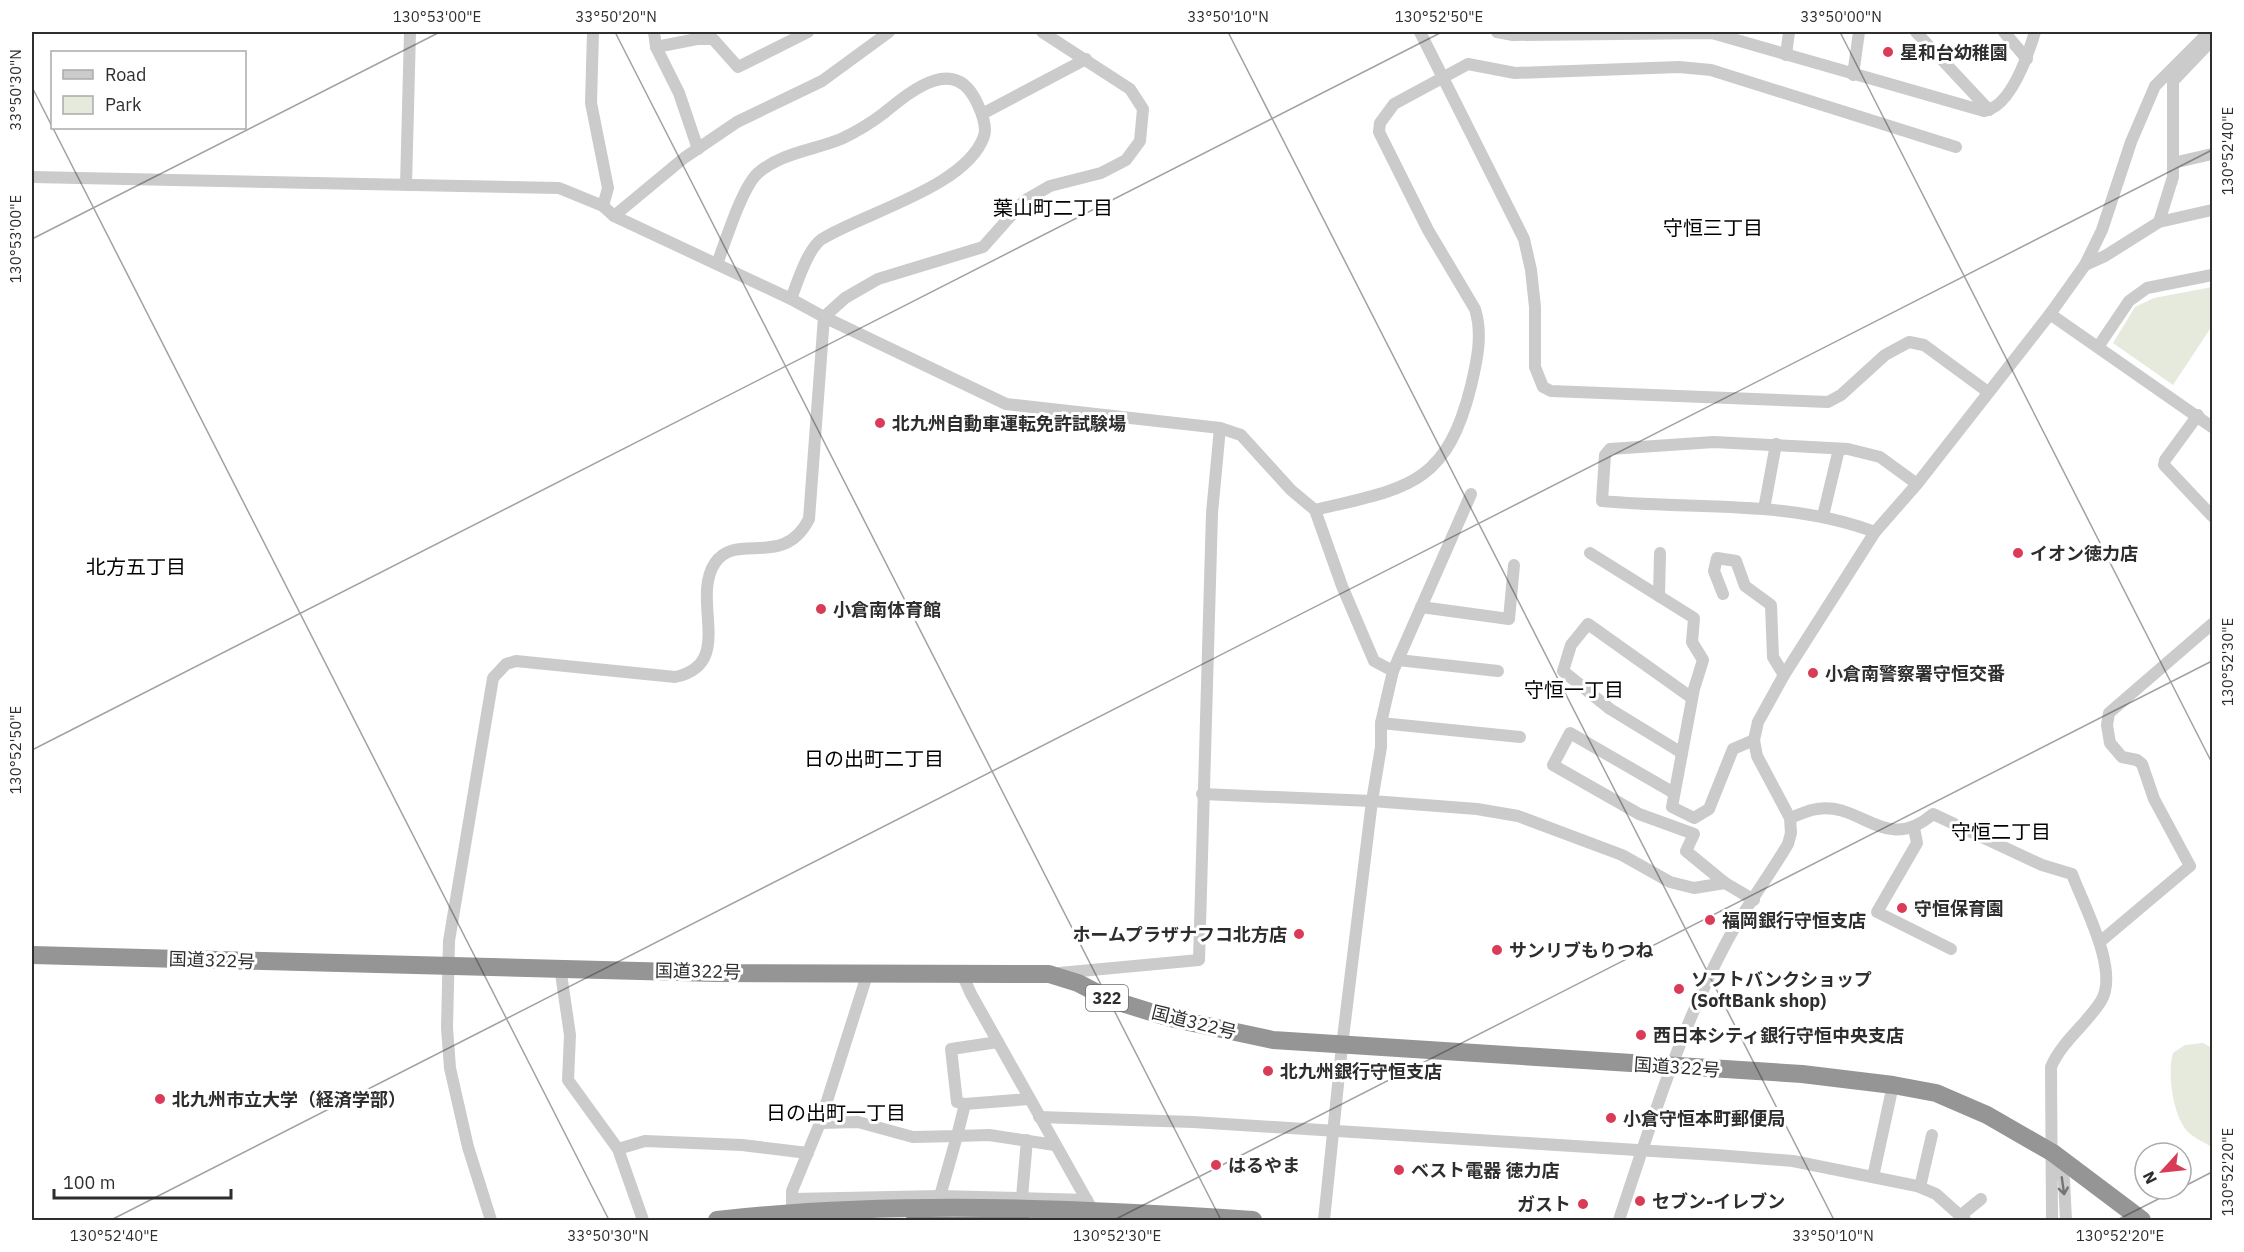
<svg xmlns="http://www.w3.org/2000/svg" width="2244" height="1252" font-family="'IBM Plex Sans','Noto Sans JP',sans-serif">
	<rect width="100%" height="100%" fill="#fff"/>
	<g fill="#e5eadc">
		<polygon points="2212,287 2212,326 2173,385 2113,343 2135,307 2154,298"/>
		<path d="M 2203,1043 L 2212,1048 L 2212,1147 C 2205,1143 2194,1138 2188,1132 C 2173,1117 2167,1073 2173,1053 L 2185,1045 Z"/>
	</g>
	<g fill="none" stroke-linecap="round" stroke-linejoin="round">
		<g stroke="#cbcbcb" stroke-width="12">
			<polyline points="593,32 591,103 608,188 603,206"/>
			<polyline points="654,32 656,47 679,93 698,149"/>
			<polyline points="1042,32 1130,89 1143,109 1140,141 1126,160 1101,173 1050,186 1024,201 983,247 878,279 845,298 824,317 1006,404 1220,428 1241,435 1291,490 1315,510 1342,586 1374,661 1393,671"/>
			<polyline points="1420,32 1524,239 1531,270 1535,307 1535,367 1543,387 1551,391 1828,402 1841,395 1885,355 1909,342 1924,345 1988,392"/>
			<path d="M 1497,32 L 1513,35 L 1712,33 L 1984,111 C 2011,107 2028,55 2035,32"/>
			<polyline points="1916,32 1989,110"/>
			<polyline points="2004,32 2027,59"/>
			<polyline points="656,47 697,39 713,39 738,67 808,32"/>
			<polyline points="1786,55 1789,32"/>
			<polyline points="1853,75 1859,32"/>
			<polyline points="982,114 1086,59"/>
			<polyline points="2173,163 2212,154"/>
			<path d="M 32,177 L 559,188 L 603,206 L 614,216 L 791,299 L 824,317 L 809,519 C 783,570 736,531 715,563 C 690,600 736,664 675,677 L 516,661 L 506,664 L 493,678 L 449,941 L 447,1028 L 450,1068 L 468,1147 L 491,1220"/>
			<polyline points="406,185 410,32"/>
			<polyline points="614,216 684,158 737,122 822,81 889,32"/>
			<polyline points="2159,222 2173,177 2173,81 2212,40"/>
			<path d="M 717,264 C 725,243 742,187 758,173 C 781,153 814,150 841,139 C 856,132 871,123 884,113 C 912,90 956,53 978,105 C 982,113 987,128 984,136 C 967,187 863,213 822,239 C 808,248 797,283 791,299"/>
			<polyline points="2085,265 2105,256 2159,222 2212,210"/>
			<polyline points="2050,314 2212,427"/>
			<polyline points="2098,347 2129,301 2147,288 2212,275"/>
			<polyline points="2198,415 2165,460 2164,465 2212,516"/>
			<polyline points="1764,509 1776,444"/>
			<path d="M 1315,510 C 1406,488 1446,487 1471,386 C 1477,361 1483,334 1475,309 L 1428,230 L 1379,132 L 1380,123 L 1394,104 L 1468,64 L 1515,73 L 1679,67 L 1711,70 L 1956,147"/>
			<polyline points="1823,516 1839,449"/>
			<path d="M 1875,532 C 1787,499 1694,510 1602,501 L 1605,455 L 1610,449 L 1714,442 L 1848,449 L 1880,457 L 1917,484"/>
			<polyline points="1590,553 1694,618 1692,642 1703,660 1694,689 1672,807 1694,818 1709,809 1733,749 1754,740"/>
			<polyline points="1723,594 1714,571 1717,558 1736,561 1745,586 1771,605 1773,657 1784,675"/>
			<polyline points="1659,596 1660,553"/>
			<polyline points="1421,607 1509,619 1514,565"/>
			<polyline points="1398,660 1498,671"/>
			<polyline points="1381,723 1520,737"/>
			<polyline points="1682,753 1610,709 1563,671 1571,645 1588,624 1692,698"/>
			<polyline points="1674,793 1570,733 1553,765 1639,814 1694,834 1686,851 1725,883"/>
			<polyline points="1202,794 1372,801 1477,809 1518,816 1622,855 1670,882 1694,888 1725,883 1754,900"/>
			<path d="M 1790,818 C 1799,815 1808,810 1817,809 C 1861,801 1885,855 1933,814 L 2042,865 L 2072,874 C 2083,904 2120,971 2101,1001 C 2086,1025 2062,1041 2051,1067 L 2052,1220"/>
			<polyline points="1914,828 1917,843 1877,912 1951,949"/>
			<polyline points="2101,941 2190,866 2154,799 2142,764 2137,760 2122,757 2110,743 2107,725 2109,713 2212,624"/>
			<polyline points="560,967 570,1035 568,1080 618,1149 643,1220"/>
			<polyline points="1059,973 1199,960 1212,513 1220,428"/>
			<polyline points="963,976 971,994 1098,1220"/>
			<polyline points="965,1104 957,1102 951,1049 998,1042"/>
			<polyline points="1039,1117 1193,1122 1716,1155 1793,1161 1917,1186 1936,1194 1965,1220"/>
			<polyline points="820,1123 858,1122 913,1137 957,1136 965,1104 1029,1099"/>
			<polyline points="618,1149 645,1141 742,1145 808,1153"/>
			<polyline points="2054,1157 2064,1180 2066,1220"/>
			<polyline points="1873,1177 1893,1085"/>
			<polyline points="1920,1187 1932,1135"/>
			<polyline points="940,1196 957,1136 989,1135 1055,1145"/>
			<polyline points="1022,1197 1027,1140"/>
			<polyline points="792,1199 940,1196 1087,1200"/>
			<polyline points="792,1207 792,1191 820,1123 868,972"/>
			<polyline points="1960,1216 1981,1199"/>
			<polyline points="1324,1220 1342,1046 1372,801 1381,747 1381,723 1393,671 1471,494"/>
			<path d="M 1619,1220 C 1650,1127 1679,1032 1725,945 C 1743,910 1768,878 1788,844 L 1791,833 L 1790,818 L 1757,756 L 1754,740 L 1758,722 L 1784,675 L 1875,532 L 1917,484 L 2050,314 L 2085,265 L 2102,230 L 2131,142 L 2155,86 L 2209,32"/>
		</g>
		<g stroke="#959595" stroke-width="18">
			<polyline points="32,955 715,973 1049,974 1078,983 1109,999 1170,1018 1273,1040 1802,1074 1893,1085 1936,1093 1987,1115 2053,1153 2142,1220"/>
			<path d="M 717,1220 C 895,1200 1074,1208 1253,1220"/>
		</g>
		<defs>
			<polyline id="rail" points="908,1220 1028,1220"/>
		</defs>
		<use href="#rail" stroke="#838383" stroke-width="6"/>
		<use href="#rail" stroke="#fff" stroke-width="4" stroke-dasharray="11" stroke-linecap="butt"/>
	</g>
	<defs><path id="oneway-shaft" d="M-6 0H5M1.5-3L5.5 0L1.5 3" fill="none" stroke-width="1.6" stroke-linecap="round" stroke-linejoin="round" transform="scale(1.5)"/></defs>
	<use stroke="#757575" href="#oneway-shaft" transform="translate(2063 1186) rotate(82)"/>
	<path fill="none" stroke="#2e2e2e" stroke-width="1.5" stroke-opacity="0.45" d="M 615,32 L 1221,1220M 1228,32 L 1834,1220M 1840,32 L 2212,763M 32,87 L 609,1220M 32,239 L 440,32M 32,750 L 1442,32M 2181,1188 L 2212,1172M 111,1220 L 2212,150M 1114,1220 L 2212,661M 2117,1220 L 2178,1189"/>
	<g fill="#da3b57" stroke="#fff" stroke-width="2">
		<circle cx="1888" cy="52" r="6"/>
		<circle cx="880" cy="423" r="6"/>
		<circle cx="2018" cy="553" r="6"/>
		<circle cx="821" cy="609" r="6"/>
		<circle cx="1813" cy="673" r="6"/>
		<circle cx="1902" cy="908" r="6"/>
		<circle cx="1710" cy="920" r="6"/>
		<circle cx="1299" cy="934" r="6"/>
		<circle cx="1497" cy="950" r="6"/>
		<circle cx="1679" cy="989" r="6"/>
		<circle cx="1641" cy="1035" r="6"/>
		<circle cx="1268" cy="1071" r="6"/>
		<circle cx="160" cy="1099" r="6"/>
		<circle cx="1611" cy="1118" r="6"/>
		<circle cx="1216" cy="1165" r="6"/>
		<circle cx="1399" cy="1170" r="6"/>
		<circle cx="1640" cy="1201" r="6"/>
		<circle cx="1583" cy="1204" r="6"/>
	</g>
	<g text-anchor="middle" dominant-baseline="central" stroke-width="6" stroke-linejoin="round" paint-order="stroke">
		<rect fill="#fff" stroke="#6d6d6d" stroke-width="1.5" x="1086" y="985" width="42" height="26" rx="4.5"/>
		<g font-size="16" font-weight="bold" fill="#2e2e2e">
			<text x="1107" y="998">322</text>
		</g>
		<g font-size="18" font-weight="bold" fill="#2e2e2e" stroke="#fff" text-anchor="start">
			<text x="1900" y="52">星和台幼稚園</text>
			<text x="892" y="423">北九州自動車運転免許試験場</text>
			<text x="2030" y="553">イオン徳力店</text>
			<text x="833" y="609">小倉南体育館</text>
			<text x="1825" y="673">小倉南警察署守恒交番</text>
			<text x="1914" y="908">守恒保育園</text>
			<text x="1722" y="920">福岡銀行守恒支店</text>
			<text x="1287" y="934" text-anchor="end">ホームプラザナフコ北方店</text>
			<text x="1509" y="950">サンリブもりつね</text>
			<text x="1691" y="979">ソフトバンクショップ<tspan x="1691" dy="21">(SoftBank shop)</tspan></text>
			<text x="1653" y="1035">西日本シティ銀行守恒中央支店</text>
			<text x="1280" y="1071">北九州銀行守恒支店</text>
			<text x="172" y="1099">北九州市立大学（経済学部）</text>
			<text x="1623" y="1118">小倉守恒本町郵便局</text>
			<text x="1228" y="1165">はるやま</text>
			<text x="1411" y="1170">ベスト電器 徳力店</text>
			<text x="1652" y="1201">セブン-イレブン</text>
			<text x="1571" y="1204" text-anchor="end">ガスト</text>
		</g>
		<g font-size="18" fill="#2e2e2e" stroke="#fff">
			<text transform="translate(212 960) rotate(2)">国道322号</text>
			<text transform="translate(698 971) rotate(1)">国道322号</text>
			<text transform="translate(1194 1022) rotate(14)">国道322号</text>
			<text transform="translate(1677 1067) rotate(4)">国道322号</text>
		</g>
		<g font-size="20" fill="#000" stroke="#fff">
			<text x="1053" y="207">葉山町二丁目</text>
			<text x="1713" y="227">守恒三丁目</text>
			<text x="136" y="566">北方五丁目</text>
			<text x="1574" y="689">守恒一丁目</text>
			<text x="874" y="758">日の出町二丁目</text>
			<text x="2001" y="831">守恒二丁目</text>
			<text x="836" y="1112">日の出町一丁目</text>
		</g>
	</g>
	<rect width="2244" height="1252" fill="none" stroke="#ffffff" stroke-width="66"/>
	<rect x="51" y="51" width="195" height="78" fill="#ffffff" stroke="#ababab" stroke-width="1.5"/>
	<rect x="63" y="70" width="30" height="9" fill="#cbcbcb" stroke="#ababab" stroke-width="1.5"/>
	<text x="105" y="81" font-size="18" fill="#2e2e2e">Road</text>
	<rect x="63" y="96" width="30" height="18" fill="#e5eadc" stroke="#ababab" stroke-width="1.5"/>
	<text x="105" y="111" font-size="18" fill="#2e2e2e">Park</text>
	<g transform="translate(2163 1171) rotate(243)"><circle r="28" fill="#ffffff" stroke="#ababab" stroke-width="1.5"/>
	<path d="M0-4.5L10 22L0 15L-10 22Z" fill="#da3b57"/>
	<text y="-9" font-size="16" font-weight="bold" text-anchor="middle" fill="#2e2e2e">N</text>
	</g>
	<path d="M54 1189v9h177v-9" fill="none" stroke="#2e2e2e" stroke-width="3"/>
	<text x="63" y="1189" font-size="18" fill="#2e2e2e" stroke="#ffffff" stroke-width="4.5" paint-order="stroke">100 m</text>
	<rect x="33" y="33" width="2178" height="1186" fill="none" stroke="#2e2e2e" stroke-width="2"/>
	<g font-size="15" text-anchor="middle" fill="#2e2e2e">
		<text x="437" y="22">130°53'00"E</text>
		<text x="616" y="22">33°50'20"N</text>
		<text x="1228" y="22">33°50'10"N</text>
		<text x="1439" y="22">130°52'50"E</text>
		<text x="1841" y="22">33°50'00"N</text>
		<text transform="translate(16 90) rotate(-90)" y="5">33°50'30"N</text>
		<text transform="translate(2228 151) rotate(-90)" y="5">130°52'40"E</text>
		<text transform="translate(16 239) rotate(-90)" y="5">130°53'00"E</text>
		<text transform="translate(2228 662) rotate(-90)" y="5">130°52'30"E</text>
		<text transform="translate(16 750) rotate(-90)" y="5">130°52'50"E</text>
		<text transform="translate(2228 1172) rotate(-90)" y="5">130°52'20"E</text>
		<text x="114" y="1241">130°52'40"E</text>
		<text x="608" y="1241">33°50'30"N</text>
		<text x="1117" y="1241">130°52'30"E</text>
		<text x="1833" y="1241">33°50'10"N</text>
		<text x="2120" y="1241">130°52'20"E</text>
	</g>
</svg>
